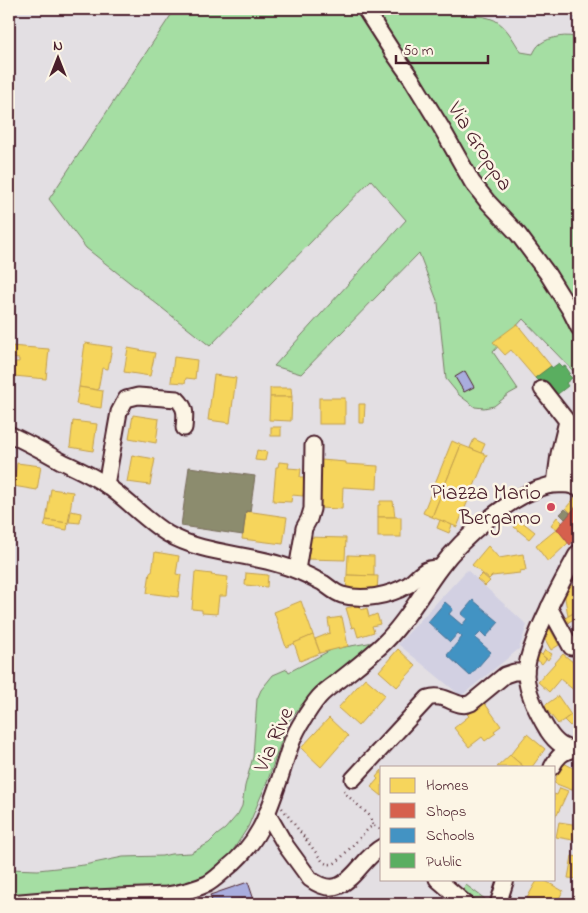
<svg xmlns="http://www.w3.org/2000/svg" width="588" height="913" font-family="'Indie Flower',sans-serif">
	<rect width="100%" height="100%" fill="#e3dfe3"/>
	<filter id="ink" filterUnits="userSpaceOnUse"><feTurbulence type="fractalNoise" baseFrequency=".02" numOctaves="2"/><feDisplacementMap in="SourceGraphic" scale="10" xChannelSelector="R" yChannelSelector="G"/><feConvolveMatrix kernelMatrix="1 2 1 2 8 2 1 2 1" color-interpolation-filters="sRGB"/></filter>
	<g filter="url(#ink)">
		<polygon fill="#d2d0e2" points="467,570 527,625 519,649 461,696 398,644"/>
		<g fill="#a5dea3" stroke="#787e67">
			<path d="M 175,9 L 458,9 L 461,14 C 471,16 480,15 489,18 C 505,22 513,40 521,52 L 533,54 C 535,50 537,46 540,44 C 549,37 569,33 579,39 L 579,377 L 523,319 L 493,352 L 518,389 L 509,394 L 494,406 L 484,408 L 475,407 L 459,395 L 446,379 L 438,303 L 419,253 L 301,374 L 274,366 L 406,220 L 371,180 L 210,346 L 86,248 L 49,199 Z"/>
			<polygon points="374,642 302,704 288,722 269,777 248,827 228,858 212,872 193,881 176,886 153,888 59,892 9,897 9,869 38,870 84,865 123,857 162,856 171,854 191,853 209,843 217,835 225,829 238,814 242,806 245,786 253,757 257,699 261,690 273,675 287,669 289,672 333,649"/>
			<polygon points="466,885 489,902 488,904 448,904"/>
		</g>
		<g fill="#f6d55c" stroke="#c29e4d">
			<polygon points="517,324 551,366 535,378 511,350 505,355 493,342"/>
			<polygon points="85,343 112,347 108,369 102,368 98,390 79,387"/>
			<polygon points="10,346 49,349 46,379 14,376 15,362 19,362 19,359 9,358"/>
			<polygon points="128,348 155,353 150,376 124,372"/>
			<polygon points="174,357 197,360 195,379 186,378 185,383 171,382"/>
			<polygon points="214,375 236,378 230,423 208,420"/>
			<polygon points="79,387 103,391 101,408 76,404"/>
			<polygon points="270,388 291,388 292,397 270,397"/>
			<polygon points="270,397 292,397 291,421 269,420"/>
			<rect x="319" y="398" width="26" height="26"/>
			<polygon points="359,404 365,404 364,423 359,423"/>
			<polygon points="133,415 159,419 156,443 129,438"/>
			<polygon points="73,421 97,424 93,451 70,447"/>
			<rect x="271" y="427" width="10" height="9"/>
			<polygon points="474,439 485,444 481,453 470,448"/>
			<polygon points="452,441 461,445 432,517 423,513"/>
			<polygon points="461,445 487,455 457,527 432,517"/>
			<polygon points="257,450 267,452 265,461 255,460"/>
			<polygon points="132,455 155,459 150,485 127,482"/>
			<polygon points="321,460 346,462 346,464 378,466 377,489 343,487 342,509 319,508"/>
			<polygon points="279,462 289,463 288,468 301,469 300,477 305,477 303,496 292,495 291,502 273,501 276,467 278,467"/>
			<polygon points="17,463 41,466 37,490 13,486"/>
			<polygon points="51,489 73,492 68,523 46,520"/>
			<polygon points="575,497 579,500 579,503 571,513 566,508"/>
			<polygon points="380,501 393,501 395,517 378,517 378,505 380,505"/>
			<polygon points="71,511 81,513 80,523 69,522"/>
			<polygon points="246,511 287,517 283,544 242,539"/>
			<rect x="378" y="517" width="23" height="20"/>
			<polygon points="557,517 562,522 557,529 551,525"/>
			<polygon points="46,520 68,523 67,530 44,526"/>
			<polygon points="440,520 452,525 449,533 437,528"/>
			<polygon points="520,520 535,532 529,539 514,527"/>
			<polygon points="557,529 568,543 548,562 536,546"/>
			<polygon points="307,537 346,538 345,560 307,559"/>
			<polygon points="488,546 499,558 523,554 526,570 520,571 520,573 492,576 489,579 472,565"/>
			<polygon points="155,552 179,556 176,574 181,575 178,597 147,593 150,572 152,572"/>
			<polygon points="348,555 374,556 374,576 347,575"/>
			<polygon points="579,557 579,583 568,577"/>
			<polygon points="195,572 212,574 211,575 228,577 226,596 219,596 217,614 202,613 202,610 192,609"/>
			<polygon points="246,573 268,575 267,587 245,585"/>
			<polygon points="482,574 490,581 485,586 477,579"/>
			<polygon points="347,575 378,576 377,591 346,592"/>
			<polygon points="576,585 579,610 568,616 563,586"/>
			<polygon points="301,601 313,635 286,647 274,612"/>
			<polygon points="360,605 361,610 367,608 369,617 377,614 380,624 372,626 374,632 358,637 355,627 352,628 346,608"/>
			<polygon points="579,610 579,616 567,623 565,618"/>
			<polygon points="342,617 348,646 320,653 315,639 330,633 328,619"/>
			<polygon points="549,627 559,645 551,650 541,632"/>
			<polygon points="313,635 320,653 300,661 294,643"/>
			<polygon points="578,647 579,648 579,686 575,691 560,679 549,692 538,682 563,654 573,662 576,659 571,655"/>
			<polygon points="398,649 416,666 397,687 379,671"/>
			<polygon points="545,650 552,654 548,660 542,655"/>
			<polygon points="540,653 546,659 542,664 535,658"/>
			<polygon points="365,678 385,695 358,726 338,708"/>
			<polygon points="558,696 571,715 558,724 544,706"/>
			<polygon points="483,701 501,726 494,731 496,733 485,741 482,737 469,747 454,728 469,716 467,714"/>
			<polygon points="571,715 576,721 570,726 564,720"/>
			<polygon points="329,718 348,736 321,767 301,748"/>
			<polygon points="527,734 545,749 532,767 524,767 510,755"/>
			<polygon points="510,755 524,767 497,767"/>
			<polygon points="558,760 579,771 572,790 554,783 557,775 554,773"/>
			<polygon points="382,770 382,796 371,787 378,779 376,777"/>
			<polygon points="560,788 568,791 557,815 554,814 554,794 557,795"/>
			<polygon points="559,822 579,825 579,841 556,837"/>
			<polygon points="572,856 579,857 579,879 568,878"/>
			<polygon points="538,879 542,879 563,891 556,904 539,904 527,898"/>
		</g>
		<polygon fill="#d6604d" stroke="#ac4c43" points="579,503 579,534 570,545 557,529"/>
		<polygon fill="#4393c3" stroke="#457095" points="473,600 499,622 486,637 481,632 475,638 491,652 470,676 447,655 462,637 458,633 450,642 428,622 445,602 453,609 449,614 462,625 467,619 461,614"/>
		<polygon fill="#5aae61" stroke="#558351" points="559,363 563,367 565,366 570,373 568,374 572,378 566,383 568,386 554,397 541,381 539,382 535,378 551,366 552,368"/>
		<g fill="#8c8c6e" stroke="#786b5a">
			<polygon points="189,467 255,476 250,512 246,511 243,535 181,526"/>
			<polygon points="565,509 570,513 565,519 560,514"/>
		</g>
		<g fill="#a9adde" stroke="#4a1f2b">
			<polygon points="465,371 474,387 464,392 455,377"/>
			<polygon points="248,882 255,903 251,904 244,904 242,899 228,904 213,904 210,895"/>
			<polygon points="266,899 268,904 263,904 261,901"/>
		</g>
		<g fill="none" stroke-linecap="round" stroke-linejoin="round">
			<defs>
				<g id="minor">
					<polyline points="365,9 392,51 411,78 441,127 472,182 487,201 518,234 547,273 570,310 579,328"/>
					<polyline points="542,389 567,421 559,454 555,484"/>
					<path d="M 9,434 C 26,442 43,451 59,460 C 75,468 92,475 106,485 C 128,500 146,521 168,534 C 203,554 244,553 281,565 C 295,569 310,576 323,583 C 329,587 335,593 342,595 C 363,601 389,596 408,585 C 418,578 425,565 439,569"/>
					<path d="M 106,485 L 119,412 L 126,399 L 138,396 L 177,399 C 187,409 185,414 184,428"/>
					<polyline points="578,488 570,485 570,453 579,424"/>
					<path d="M 579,552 L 576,556 C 561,584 545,612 534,642 C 530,652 526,664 526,675 C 527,693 539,716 548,731 C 556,743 565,751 579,748"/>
					<polyline points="297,570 304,528 309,519 312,509 313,445"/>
					<polyline points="549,607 571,647"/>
					<path d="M 552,767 C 557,757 562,752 574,749"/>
					<path d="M 353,779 L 428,698 C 446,692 457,710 471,703 L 505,675 L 514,672 L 526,672"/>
					<path d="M 267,813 L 286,846 L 310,879 C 346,906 357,860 382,847"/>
					<polyline points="437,879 466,904"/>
					<path d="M 9,903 L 44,900 L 167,895 C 180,893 194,890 207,884 C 213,881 219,875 225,870 C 258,844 267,817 280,778 C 286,760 290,741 300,725 C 306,715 312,705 319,697 C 325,690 333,685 340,680 C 356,667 372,655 386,641 C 408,619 422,592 440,568 C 462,538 511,495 547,486 C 555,484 562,485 570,485"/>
					<polyline points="498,904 506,879"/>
				</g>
			</defs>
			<use href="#minor" stroke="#4a1f2b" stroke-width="19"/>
			<g stroke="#4a1f2b" stroke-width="2.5" stroke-dasharray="1 4" stroke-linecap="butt">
				<polyline points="344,790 347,795 370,816 373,826"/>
				<path d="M 282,808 L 323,862 C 328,865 333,865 338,861 L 369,828 L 373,826 L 382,830"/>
			</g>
			<use href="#minor" stroke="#fcf5e5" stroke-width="15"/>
		</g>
	</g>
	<circle fill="#d1495b" stroke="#fcf5e5" stroke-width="2" cx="551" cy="507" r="5"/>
	<g text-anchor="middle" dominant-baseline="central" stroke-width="5" stroke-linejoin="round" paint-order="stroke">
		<g font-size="22" fill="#4a1f2b" stroke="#fcf5e5">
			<text transform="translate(479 147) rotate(57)">Via Groppa</text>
			<text transform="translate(275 740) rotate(-66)">Via Rive</text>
		</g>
		<g font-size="22" fill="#4a1f2b" stroke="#fcf5e5" text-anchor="end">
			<text x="541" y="494">Piazza Mario<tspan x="541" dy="25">Bergamo</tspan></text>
		</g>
	</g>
	<rect width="588" height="913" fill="none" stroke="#fcf5e5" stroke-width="30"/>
	<rect x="15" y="15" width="558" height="883" fill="none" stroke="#4a1f2b" stroke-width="2" filter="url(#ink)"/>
	<rect x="380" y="766" width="175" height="115" fill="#fcf5e5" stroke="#b59f9b"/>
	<rect x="390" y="778" width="25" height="15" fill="#f6d55c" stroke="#b59f9b"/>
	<text x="426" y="790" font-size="15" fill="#4a1f2b">Homes</text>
	<rect x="390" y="803" width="25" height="15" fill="#d6604d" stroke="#b59f9b"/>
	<text x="426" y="816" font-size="15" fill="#4a1f2b">Shops</text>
	<rect x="390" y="828" width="25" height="15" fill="#4393c3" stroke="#b59f9b"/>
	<text x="426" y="840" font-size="15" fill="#4a1f2b">Schools</text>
	<rect x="390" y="853" width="25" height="15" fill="#5aae61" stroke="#b59f9b"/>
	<text x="426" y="866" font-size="15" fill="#4a1f2b">Public</text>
	<g transform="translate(58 58)" stroke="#fcf5e5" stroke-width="4" paint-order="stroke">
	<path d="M0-4L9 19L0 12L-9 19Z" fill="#4a1f2b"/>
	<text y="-8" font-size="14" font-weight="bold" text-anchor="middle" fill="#4a1f2b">N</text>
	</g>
	<path d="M396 55v8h92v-8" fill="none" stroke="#4a1f2b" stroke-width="2.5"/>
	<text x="403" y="55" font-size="15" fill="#4a1f2b" stroke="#fcf5e5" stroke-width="4" paint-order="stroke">50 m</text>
</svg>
